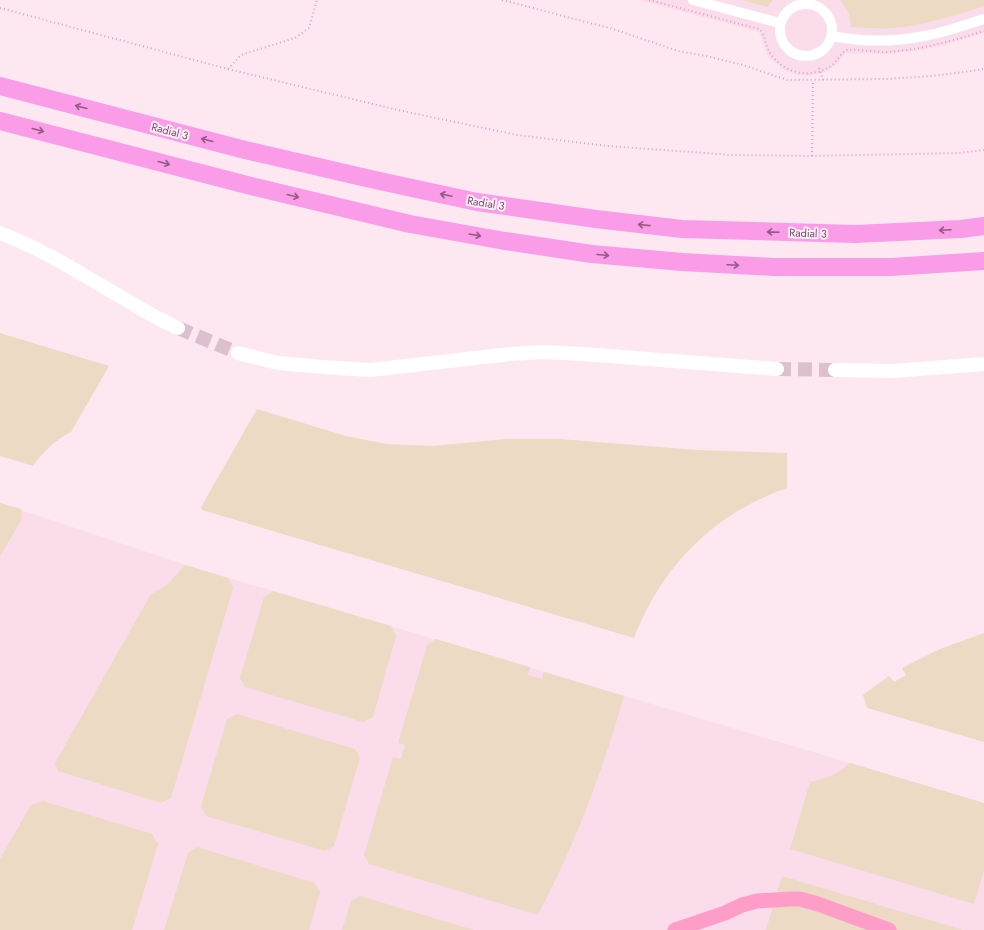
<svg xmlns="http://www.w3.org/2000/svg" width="984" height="930" font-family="Jost,sans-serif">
	<rect width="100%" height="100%" fill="#fde8f2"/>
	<g fill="#fbdceb">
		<polygon points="639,0 984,0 984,33 946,45 922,50 883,54 846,53 838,63 825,72 809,76 796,75 781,68 768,57 759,32"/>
		<polygon points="0,503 186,565 984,803 984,930 0,930"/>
	</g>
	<g fill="#ecdac5">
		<polygon points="742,0 773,0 767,7"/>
		<path d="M 840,0 L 984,0 L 984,6 C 960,14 935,22 910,26 C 891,30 870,28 851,27 L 849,14 Z"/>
		<path d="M 0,333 L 109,366 L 71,432 C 55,440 43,452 33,466 L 0,456 Z"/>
		<path d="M 257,409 L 346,436 L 386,444 L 433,446 L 505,439 L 560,439 L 697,450 L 787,453 L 787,488 C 713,514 662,566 634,638 L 202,510 L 201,507 Z"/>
		<polygon points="0,503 21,509 22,519 0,556"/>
		<polygon points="185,565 228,578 233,588 171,798 161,803 58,771 55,763 151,594 168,584"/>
		<polygon points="273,591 391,626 396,636 373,717 363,722 245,687 240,678 264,597"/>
		<polygon points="984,633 984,742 867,708 863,695 889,676 894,682 906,675 902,668 940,649"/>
		<path d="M 436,639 L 530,667 L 528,675 L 542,679 L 544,672 L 624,696 C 602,773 575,844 538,915 L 369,864 L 364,855 L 393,757 L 401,759 L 405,745 L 398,743 L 427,645 Z"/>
		<polygon points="237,714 355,749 360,758 334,846 325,851 206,816 201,806 227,719"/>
		<path d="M 850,763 L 984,803 L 984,870 L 974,904 L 790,849 L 810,782 C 826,779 838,774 850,763 Z"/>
		<polygon points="43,801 152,834 158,844 132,930 0,930 0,859 31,805"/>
		<polygon points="197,847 315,883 320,892 309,930 164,930 188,853"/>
		<polygon points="782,876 963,930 766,930"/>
		<polygon points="360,896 474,930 342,930 351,901"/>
	</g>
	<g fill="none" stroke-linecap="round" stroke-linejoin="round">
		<g stroke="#dcc0d0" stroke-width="14" stroke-dasharray="14 7" stroke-linecap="butt">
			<polyline points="178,328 238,353"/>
			<polyline points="777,369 835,370"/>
		</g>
		<g stroke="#daa0c7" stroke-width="2" stroke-dasharray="1 3" stroke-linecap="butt">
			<polyline points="502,0 613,29 678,51 706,56 743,65 787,80 886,79 932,76 972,71 984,69"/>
			<path d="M 649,0 L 759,29 C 765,33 765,45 769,51 C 781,73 810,80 831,66 C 837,62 840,54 846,50 C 859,49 873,52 887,52 C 920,50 952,41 984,31"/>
			<polyline points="0,8 228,69 398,110 517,135 608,146 732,155 812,156 959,153 984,150"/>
			<polyline points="819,68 823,80"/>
			<polyline points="228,69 241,55 295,38 309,28 317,0"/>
			<polyline points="812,156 813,80"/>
		</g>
		<g stroke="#fff" stroke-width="10">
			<polyline points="693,0 780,23"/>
			<circle cx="806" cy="30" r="26"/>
			<path d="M 832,36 C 862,42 894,42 924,36 C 945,33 964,25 984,19"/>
		</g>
		<g stroke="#fff" stroke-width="14">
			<path d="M 0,233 C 48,251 90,280 135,305 C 149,314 163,321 178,328"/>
			<polyline points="238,353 278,363 323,367 370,370 511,354 544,352 584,354 777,369"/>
			<polyline points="835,370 893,371 984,364"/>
		</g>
		<polyline stroke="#fe9ec8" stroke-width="15" points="675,930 725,913 742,905 757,901 790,899 800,899 818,904 889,930"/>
		<g stroke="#fa9ce8" stroke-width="18">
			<polyline points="0,86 245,150 375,180 477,202 596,219 682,229 855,234 961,229 984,226"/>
			<polyline points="0,121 255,187 410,224 505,241 592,254 682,262 774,267 891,267 984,261"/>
		</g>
	</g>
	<defs><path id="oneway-shaft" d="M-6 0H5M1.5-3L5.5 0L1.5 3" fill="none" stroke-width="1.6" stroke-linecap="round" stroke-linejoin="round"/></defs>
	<g stroke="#935a84">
		<use href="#oneway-shaft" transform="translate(81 107) rotate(-165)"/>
		<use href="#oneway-shaft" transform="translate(38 130) rotate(15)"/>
		<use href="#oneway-shaft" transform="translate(207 140) rotate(-166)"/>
		<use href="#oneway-shaft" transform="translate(164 163) rotate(15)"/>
		<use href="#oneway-shaft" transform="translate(446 195) rotate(-168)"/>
		<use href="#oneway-shaft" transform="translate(293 196) rotate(14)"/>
		<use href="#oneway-shaft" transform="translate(644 225) rotate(-174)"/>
		<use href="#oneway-shaft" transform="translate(945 230) rotate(177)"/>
		<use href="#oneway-shaft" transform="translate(773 232) rotate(-178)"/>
		<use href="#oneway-shaft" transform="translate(475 235) rotate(10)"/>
		<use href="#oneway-shaft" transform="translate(603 255) rotate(5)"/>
		<use href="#oneway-shaft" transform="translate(733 265) rotate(3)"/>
	</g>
	<g text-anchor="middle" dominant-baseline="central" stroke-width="4" stroke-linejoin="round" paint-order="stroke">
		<g font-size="11" fill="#794a6b" stroke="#ffeff6">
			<text transform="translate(170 131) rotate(15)">Radial 3</text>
			<text transform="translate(486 203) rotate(9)">Radial 3</text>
			<text transform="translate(808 233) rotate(2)">Radial 3</text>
		</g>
	</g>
</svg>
